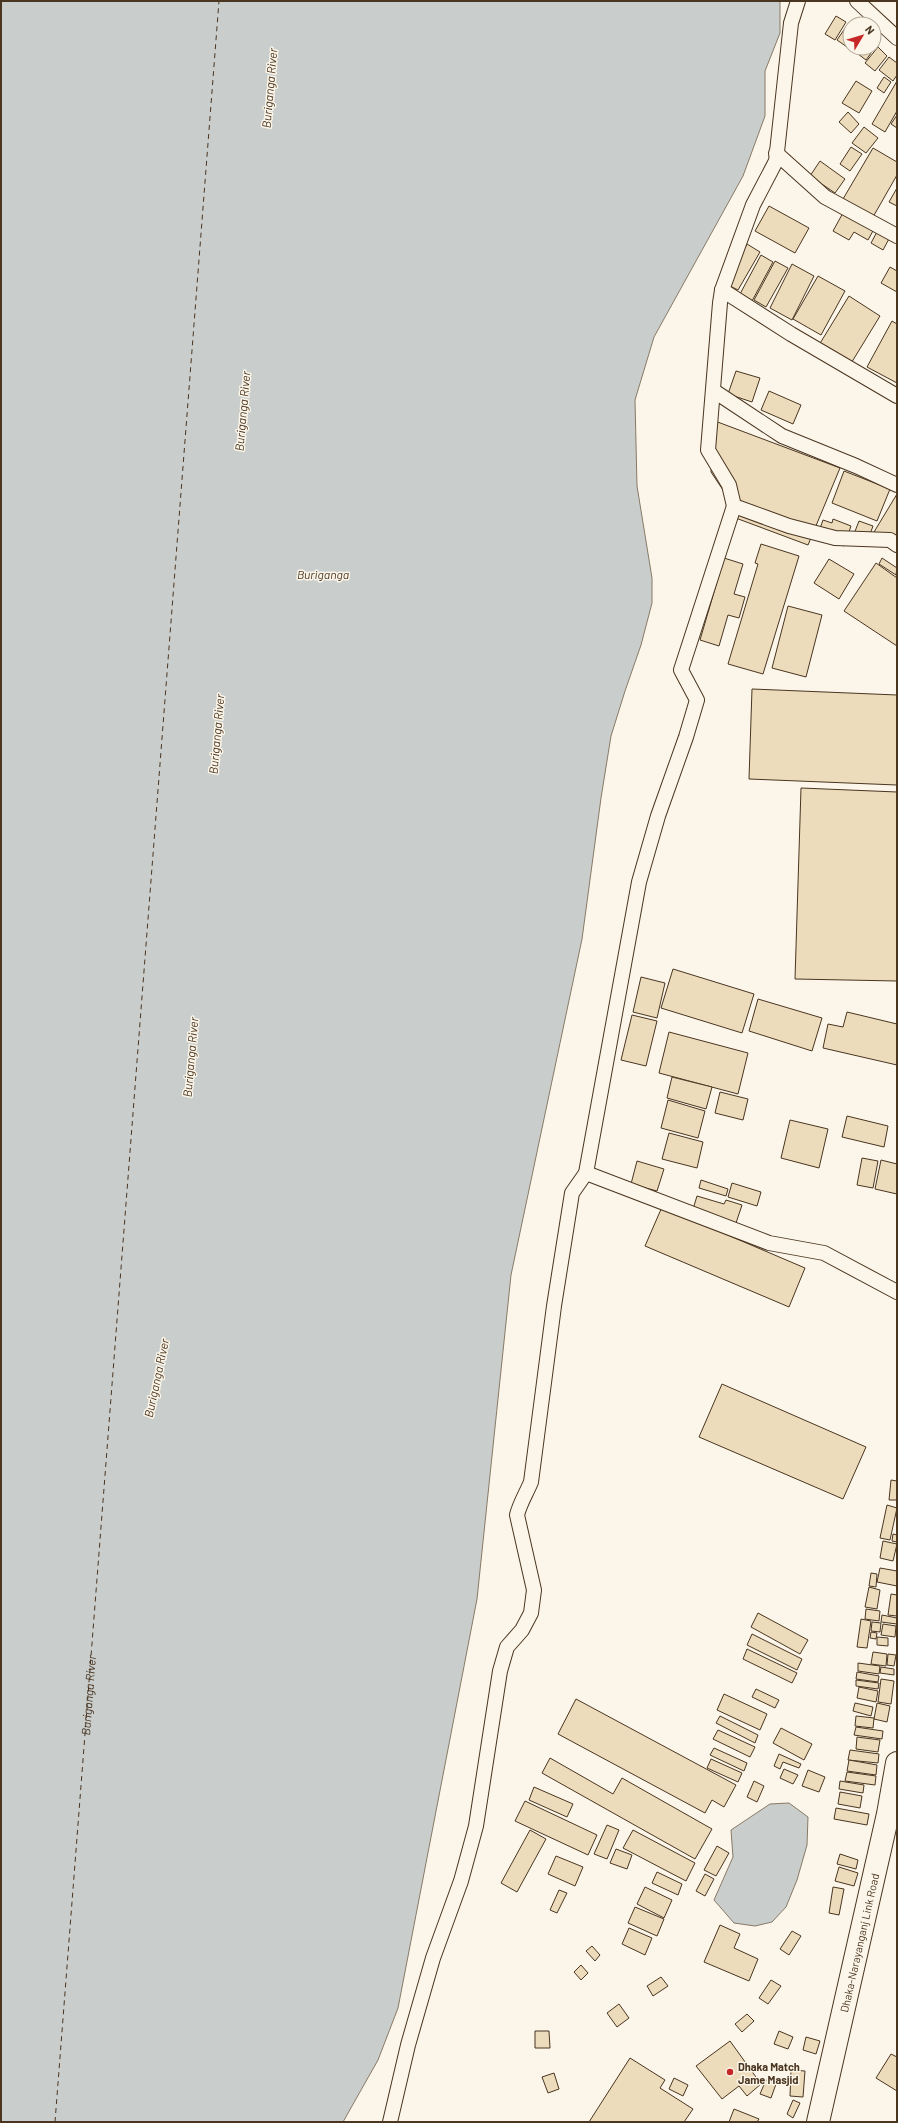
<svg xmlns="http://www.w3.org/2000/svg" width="898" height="2123" font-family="Barlow,sans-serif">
	<rect width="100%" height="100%" fill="#fbf6e9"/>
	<g fill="#c9cecd" stroke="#887966">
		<polygon points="1,1 780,1 780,33 765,71 765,116 743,176 654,337 635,400 637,486 652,578 652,603 641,645 625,691 611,736 601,798 582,939 511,1275 477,1599 398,2008 378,2060 343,2122 1,2122"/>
		<polygon points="789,1803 808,1817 807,1845 797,1880 786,1907 772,1922 755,1926 734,1923 714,1900 733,1857 731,1830 770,1804"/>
	</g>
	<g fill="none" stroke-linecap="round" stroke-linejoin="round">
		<path stroke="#4a3520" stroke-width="1" stroke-dasharray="5 4" stroke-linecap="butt" id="s1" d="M 55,2122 L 219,1"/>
	</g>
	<g fill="#ecdcbc" stroke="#4a3520">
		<polygon points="836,16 846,22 835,40 825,34"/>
		<polygon points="848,24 850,25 850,42 847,47 837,40"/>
		<polygon points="874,38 879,42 866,60 858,54 862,48 874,48"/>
		<polygon points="878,47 887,56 875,71 865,63"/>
		<polygon points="889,57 897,63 897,75 893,81 879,70"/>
		<polygon points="884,77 891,82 884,93 877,88"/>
		<polygon points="856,81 872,91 859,113 842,103"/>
		<polygon points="897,81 897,111 885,132 872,124"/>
		<polygon points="848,112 859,124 851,133 839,122"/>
		<polygon points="897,115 897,128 891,124"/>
		<polygon points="864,127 878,138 866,153 852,143"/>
		<polygon points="851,147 862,154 850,171 840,164"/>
		<polygon points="873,148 897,162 897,175 873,217 843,199"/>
		<polygon points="820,161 845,179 835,193 810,176"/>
		<polygon points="897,188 897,206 889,202"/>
		<polygon points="769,206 809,228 795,253 755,231"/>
		<polygon points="844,211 874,229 868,240 854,232 849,240 833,231"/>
		<polygon points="878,230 890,237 883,250 871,243"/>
		<polygon points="747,244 760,252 738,290 726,284"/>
		<polygon points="761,255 773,262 752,301 740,294"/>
		<polygon points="775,261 788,268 766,307 754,300"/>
		<polygon points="792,264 814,276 792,320 770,308"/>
		<polygon points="890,267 897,271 897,292 881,283"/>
		<polygon points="818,276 845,291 821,335 793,319"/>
		<polygon points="849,296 880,316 850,365 819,345"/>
		<polygon points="892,321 897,324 897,383 867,367"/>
		<polygon points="736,371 760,378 752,402 728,394"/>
		<polygon points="769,391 801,405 793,424 761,410"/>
		<polygon points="715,421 840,468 808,545 733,517 727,496 711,472"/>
		<polygon points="844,471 890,489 877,521 832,503"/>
		<polygon points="897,494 897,553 871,537"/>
		<polygon points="833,519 851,526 844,546 817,537 823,520 832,523"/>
		<polygon points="859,521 873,526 866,545 852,539"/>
		<polygon points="761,544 799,556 763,674 728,664 758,564 755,563"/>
		<polygon points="724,558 743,564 734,594 745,597 739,618 728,615 719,646 700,640"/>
		<polygon points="882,558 897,568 896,575 879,564"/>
		<polygon points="829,559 854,574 839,599 814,583"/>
		<polygon points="876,563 897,578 897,646 844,611"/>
		<polygon points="788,606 822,615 806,677 772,668"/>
		<polygon points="752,689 897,695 897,785 749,779"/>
		<polygon points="801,788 897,792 897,981 795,979"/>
		<polygon points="673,969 754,994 742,1033 661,1008"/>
		<polygon points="641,977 665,983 657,1018 633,1012"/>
		<polygon points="758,999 822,1018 812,1051 749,1031"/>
		<polygon points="847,1012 897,1024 897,1065 823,1048 828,1024 843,1027"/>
		<polygon points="632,1015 657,1021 646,1066 621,1060"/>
		<polygon points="669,1032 748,1053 738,1094 659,1073"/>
		<polygon points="672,1077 712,1087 706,1109 667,1098"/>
		<polygon points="720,1092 748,1099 743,1120 715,1113"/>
		<polygon points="668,1100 705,1111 698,1138 661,1128"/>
		<polygon points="847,1116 888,1126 884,1147 842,1137"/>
		<polygon points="790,1120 828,1129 819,1168 781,1158"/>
		<polygon points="669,1133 703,1142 697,1168 662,1159"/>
		<polygon points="862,1158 878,1161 873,1188 857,1185"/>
		<polygon points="881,1160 897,1164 897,1194 875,1189"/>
		<polygon points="637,1161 664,1169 657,1191 631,1184"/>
		<polygon points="701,1180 728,1189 726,1196 699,1188"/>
		<polygon points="732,1183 761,1192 757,1206 728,1197"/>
		<polygon points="697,1196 724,1204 726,1200 742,1205 736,1223 693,1209"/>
		<polygon points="662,1207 805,1268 789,1307 645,1246"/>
		<polygon points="722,1384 866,1447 843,1499 699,1437"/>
		<polygon points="891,1480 897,1481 897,1500 889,1500"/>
		<polygon points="887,1505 897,1508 890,1540 880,1538"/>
		<polygon points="893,1534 897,1535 897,1542 892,1541"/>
		<polygon points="883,1541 897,1544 893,1561 880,1558"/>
		<polygon points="880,1568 897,1571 897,1586 877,1582"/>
		<polygon points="871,1573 877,1574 876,1587 869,1586"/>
		<polygon points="869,1587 880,1590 877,1609 865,1607"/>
		<polygon points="891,1594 897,1595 897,1616 888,1615"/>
		<polygon points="866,1609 880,1611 879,1621 865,1619"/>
		<polygon points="758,1613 808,1640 800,1654 751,1627"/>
		<polygon points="882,1615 897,1618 897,1624 881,1622"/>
		<polygon points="861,1619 871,1621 867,1648 857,1647"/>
		<polygon points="872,1622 881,1623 880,1632 871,1631"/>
		<polygon points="883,1624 896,1626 895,1637 881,1635"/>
		<polygon points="871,1632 877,1633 876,1639 870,1638"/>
		<polygon points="752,1634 802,1659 797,1670 747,1645"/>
		<polygon points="877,1637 888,1638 888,1646 877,1645"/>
		<polygon points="747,1649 797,1673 792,1683 743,1659"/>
		<polygon points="873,1652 887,1654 886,1666 871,1664"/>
		<polygon points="888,1654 896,1655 894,1666 887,1665"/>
		<polygon points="858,1663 880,1666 879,1674 858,1671"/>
		<polygon points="881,1667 894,1669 894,1675 880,1673"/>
		<polygon points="857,1672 879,1676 878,1682 856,1679"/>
		<polygon points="881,1679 894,1681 891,1704 878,1702"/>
		<polygon points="856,1680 879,1683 878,1689 856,1686"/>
		<polygon points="859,1687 878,1691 876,1702 857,1698"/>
		<polygon points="756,1689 779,1700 775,1708 752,1697"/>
		<polygon points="724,1694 767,1714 760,1730 717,1710"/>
		<polygon points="576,1699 736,1785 724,1807 712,1800 705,1813 558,1734"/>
		<polygon points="855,1703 873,1707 871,1716 853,1711"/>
		<polygon points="877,1703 890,1706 887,1722 874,1719"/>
		<polygon points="720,1716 758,1735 755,1743 716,1723"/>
		<polygon points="856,1716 874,1718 873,1728 855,1726"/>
		<polygon points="856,1727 883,1731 882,1739 854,1735"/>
		<polygon points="781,1728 812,1744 804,1760 773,1743"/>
		<polygon points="718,1730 755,1747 750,1757 713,1739"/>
		<polygon points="857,1737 880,1740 878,1752 856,1749"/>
		<polygon points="714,1748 747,1763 744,1771 710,1755"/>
		<polygon points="850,1750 879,1754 878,1763 848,1760"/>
		<polygon points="779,1754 801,1764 799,1768 783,1762 780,1769 774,1766"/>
		<polygon points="550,1758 613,1794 622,1778 712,1829 695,1859 542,1773"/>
		<polygon points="711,1759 742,1773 738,1782 707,1768"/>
		<polygon points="849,1760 877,1765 876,1775 847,1771"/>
		<polygon points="784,1769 798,1775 793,1784 780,1778"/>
		<polygon points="808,1770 825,1777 819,1792 802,1786"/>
		<polygon points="847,1772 876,1776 875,1785 845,1781"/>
		<polygon points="754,1781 764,1786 757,1802 747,1797"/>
		<polygon points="840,1781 864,1785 863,1793 839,1789"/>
		<polygon points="534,1787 573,1804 567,1817 529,1800"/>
		<polygon points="840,1792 862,1796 860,1808 838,1804"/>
		<polygon points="525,1801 597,1835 588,1855 515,1821"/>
		<polygon points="836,1808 869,1814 867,1825 834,1819"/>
		<polygon points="607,1825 619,1830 607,1859 594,1854"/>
		<polygon points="530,1830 546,1839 517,1892 501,1883"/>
		<polygon points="633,1830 695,1863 686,1881 623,1848"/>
		<polygon points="717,1846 729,1853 716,1876 704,1870"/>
		<polygon points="616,1849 632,1855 627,1869 610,1863"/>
		<polygon points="840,1854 858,1860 856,1869 837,1864"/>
		<polygon points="556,1856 583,1867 575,1886 548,1874"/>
		<polygon points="839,1867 858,1873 854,1886 835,1881"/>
		<polygon points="657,1872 682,1884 678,1895 652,1883"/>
		<polygon points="705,1874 714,1879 705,1896 696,1891"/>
		<polygon points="645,1887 672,1900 664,1918 637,1904"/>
		<polygon points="833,1887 844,1889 839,1915 829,1913"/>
		<polygon points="559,1890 567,1893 557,1913 550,1910"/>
		<polygon points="635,1907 664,1919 657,1936 628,1923"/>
		<polygon points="720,1925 740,1934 734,1948 758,1959 749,1981 704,1962"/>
		<polygon points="629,1928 652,1938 645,1955 622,1944"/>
		<polygon points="792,1931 801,1936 789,1955 780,1949"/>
		<polygon points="592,1946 600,1955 595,1961 586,1951"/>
		<polygon points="581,1965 588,1973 581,1980 574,1972"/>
		<polygon points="661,1977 668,1986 653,1996 647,1986"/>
		<polygon points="771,1980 781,1986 768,2004 759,1998"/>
		<polygon points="619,2004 629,2018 617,2027 607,2013"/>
		<polygon points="747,2014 754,2021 742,2032 735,2024"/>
		<polygon points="535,2031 549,2031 550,2048 535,2048"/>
		<polygon points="779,2031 793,2037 788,2049 774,2044"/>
		<polygon points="806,2037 820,2041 816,2054 803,2050"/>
		<polygon points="730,2041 761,2084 747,2096 739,2086 722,2099 696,2066"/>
		<polygon points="891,2054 897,2057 897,2091 876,2078"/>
		<polygon points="630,2058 665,2080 660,2088 693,2109 684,2122 589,2122"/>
		<polygon points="791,2070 805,2071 803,2097 790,2096"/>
		<polygon points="554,2073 559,2089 548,2093 542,2077"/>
		<polygon points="674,2078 688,2085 683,2096 669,2089"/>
		<polygon points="766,2080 776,2084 771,2098 760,2094"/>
		<polygon points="793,2100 800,2103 793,2118 787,2114"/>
		<polygon points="734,2109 759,2119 757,2122 729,2122"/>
	</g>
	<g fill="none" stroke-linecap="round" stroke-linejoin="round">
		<defs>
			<g id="minor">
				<polyline points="798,1 791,23 776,161 753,205 722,290 720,303 708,450 729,485 734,506 789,526 835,538 890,540 897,545"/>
				<polyline points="857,1 897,38"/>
				<polyline points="776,153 825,197 897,236"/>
				<polyline points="722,290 791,334 897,396"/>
				<polyline points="714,391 782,436 856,466 897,485"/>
				<polyline points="586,1173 769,1243 824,1253 897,1292"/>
				<path d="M 390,2122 L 408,2045 L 433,1958 L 461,1881 L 476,1826 L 500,1671 L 507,1647 L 522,1630 L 531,1613 L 534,1590 L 517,1515 C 520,1503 526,1494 531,1482 L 554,1306 L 572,1193 L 586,1173 L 639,882 L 658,816 L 686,737 L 697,700 L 681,670 L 734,506"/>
			</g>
			<g id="trunk">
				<path id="s2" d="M 818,2122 L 888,1814 L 897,1763"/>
			</g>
		</defs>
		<use href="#minor" stroke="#4a3520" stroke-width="16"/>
		<use href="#trunk" stroke="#4a3520" stroke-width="24"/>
		<use href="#minor" stroke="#fbf6e9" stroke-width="14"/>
		<use href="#trunk" stroke="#fbf6e9" stroke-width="22"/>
	</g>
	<circle fill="#c62828" stroke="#fbf6e9" stroke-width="1.5" cx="730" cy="2072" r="4"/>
	<g text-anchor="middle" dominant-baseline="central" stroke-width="3" stroke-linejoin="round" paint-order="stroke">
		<g font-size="11" fill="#4a3520" stroke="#fbf6e9">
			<text stroke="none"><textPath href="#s2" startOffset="184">Dhaka-Narayanganj Link Road</textPath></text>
		</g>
		<g font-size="11" font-weight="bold" fill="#4a3520" stroke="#fbf6e9" text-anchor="start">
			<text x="738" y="2066">Dhaka Match<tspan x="738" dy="13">Jame Masjid</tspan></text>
		</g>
		<g font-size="12" font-style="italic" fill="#4a3520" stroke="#fbf6e9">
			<text transform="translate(269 88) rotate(-85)">Buriganga River</text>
			<text transform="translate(242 411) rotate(-85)">Buriganga River</text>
			<text x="323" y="574">Buriganga</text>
			<text transform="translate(216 734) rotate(-85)">Buriganga River</text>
			<text transform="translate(190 1057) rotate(-85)">Buriganga River</text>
			<text transform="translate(156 1378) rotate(-78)">Buriganga River</text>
			<text stroke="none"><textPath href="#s1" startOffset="428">Buriganga River</textPath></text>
		</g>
	</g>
	<rect width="898" height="2123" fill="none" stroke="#4a3520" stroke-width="4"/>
	<g transform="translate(862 36) rotate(52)"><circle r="19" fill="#fbf6e9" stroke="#b4a999"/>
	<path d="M0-3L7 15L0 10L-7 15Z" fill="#c62828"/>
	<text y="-6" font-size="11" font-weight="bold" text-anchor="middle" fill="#4a3520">N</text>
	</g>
</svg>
